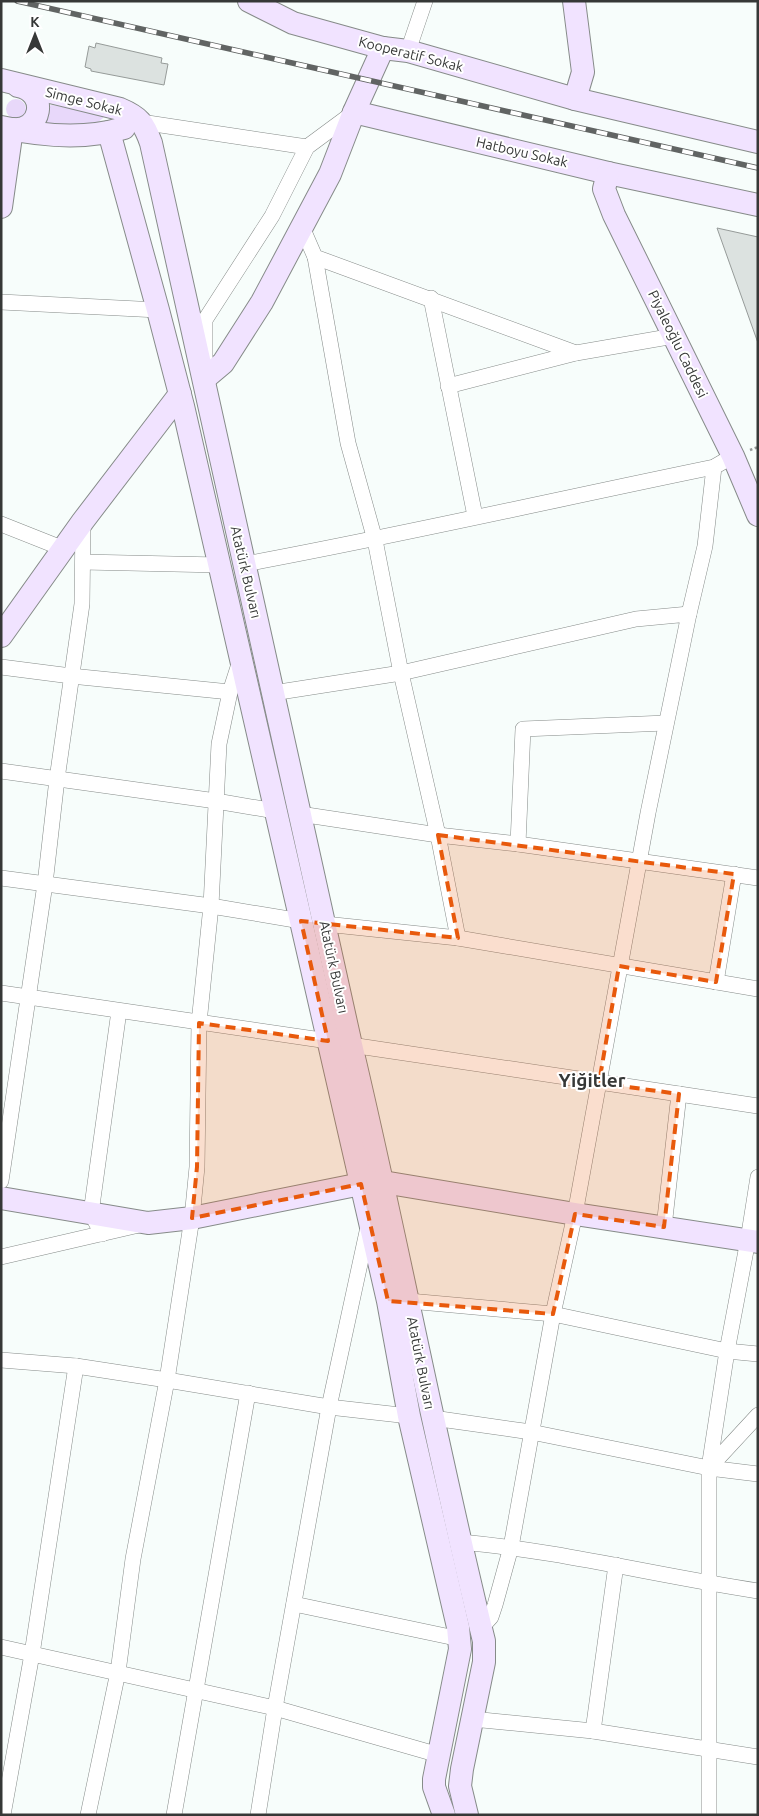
<svg xmlns="http://www.w3.org/2000/svg" width="759" height="1816" font-family="Ubuntu,sans-serif">
	<rect width="100%" height="100%" fill="#f7fdfb"/>
	<g fill="#e8d8fa">
		<circle cx="16" cy="109" r="10"/>
		<polygon points="52,105 103,115 103,118 96,124 45,125 47,106"/>
	</g>
	<g fill="#dce2e0" stroke="#969b99">
		<polygon points="96,43 162,58 161,63 168,64 164,85 91,71 91,69 85,67 89,46 95,48"/>
		<polygon points="717,228 758,237 758,343"/>
	</g>
	<g fill="none" stroke-linecap="round" stroke-linejoin="round">
		<defs>
			<g id="street">
				<polyline points="408,51 425,1"/>
				<polyline points="141,122 307,147"/>
				<polyline points="302,227 315,257 576,353"/>
				<polyline points="315,257 348,443 375,540 401,673 438,835 458,938"/>
				<polyline points="431,298 475,516"/>
				<polyline points="1,302 158,310"/>
				<polyline points="205,359 205,320 272,216 307,147 353,113"/>
				<polyline points="448,386 576,353 674,336"/>
				<polyline points="1,524 64,549"/>
				<polyline points="83,562 219,565"/>
				<path d="M 245,564 C 402,535 558,499 714,467 L 733,456"/>
				<polyline points="689,614 705,546 714,467"/>
				<polyline points="1,667 71,676 230,692"/>
				<polyline points="273,693 401,673 636,619 689,614 648,813 575,1214 553,1314 511,1547 495,1605 491,1617 481,1628"/>
				<polyline points="1,771 216,801 275,811"/>
				<polyline points="300,814 438,835 518,844 758,878"/>
				<polyline points="518,844 523,729 666,723"/>
				<polyline points="1,878 211,906 301,921"/>
				<polyline points="325,924 458,938 758,989"/>
				<polyline points="716,982 734,874"/>
				<polyline points="1,993 328,1041"/>
				<polyline points="351,1045 679,1094 664,1227"/>
				<polyline points="679,1094 758,1106"/>
				<polyline points="1,1181 45,884 57,779 82,604 83,521"/>
				<polyline points="102,1234 91,1213 119,1011"/>
				<polyline points="1,1257 139,1225"/>
				<polyline points="409,1301 553,1314 727,1351 758,1354"/>
				<polyline points="1,1360 76,1366 167,1380 329,1407 409,1416"/>
				<polyline points="433,1418 531,1432 709,1468 758,1474"/>
				<polyline points="709,1468 758,1415"/>
				<path d="M 461,1542 C 561,1551 658,1576 758,1591"/>
				<polyline points="294,1604 460,1639"/>
				<polyline points="1,1647 275,1708 439,1755"/>
				<polyline points="472,1719 593,1731 758,1757"/>
				<polyline points="593,1731 616,1565"/>
				<polyline points="3,1815 32,1654 76,1366"/>
				<polyline points="88,1815 118,1672 133,1559 167,1380 192,1218 197,1167 199,1023 211,906 219,744 230,692 240,661"/>
				<polyline points="174,1815 248,1393"/>
				<polyline points="258,1815 275,1708 329,1407 368,1227"/>
				<polyline points="709,1815 709,1468 727,1351 748,1240 758,1177"/>
			</g>
			<g id="secondary">
				<polyline points="249,1 293,23 383,48 408,51 575,99 758,142"/>
				<polyline points="574,1 583,72 575,99"/>
				<polyline points="383,48 354,112 608,173 758,205"/>
				<path d="M 1,80 L 120,109 C 139,117 144,123 151,143 L 351,1045 C 398,1243 435,1443 484,1641 L 484,1662 L 462,1769 L 460,1786 L 467,1815"/>
				<path d="M 1,127 C 41,136 85,140 124,128"/>
				<path d="M 11,129 C 42,133 49,92 18,86"/>
				<polyline points="109,132 158,310 183,406 388,1301 409,1416 458,1627 460,1649 434,1779 434,1787 444,1815"/>
				<polyline points="608,173 604,189 614,215 733,456 758,515"/>
				<polyline points="1,207 12,129"/>
				<polyline points="204,379 223,363 262,302 330,174 354,112"/>
				<polyline points="1,636 83,521 180,394"/>
				<polyline points="1,1198 148,1223 192,1218 361,1184 383,1182 575,1214 758,1242"/>
			</g>
		</defs>
		<use href="#street" stroke="#868b89" stroke-width="16"/>
		<use href="#secondary" stroke="#868b89" stroke-width="24"/>
		<polyline stroke="#959998" stroke-width="2.5" stroke-dasharray="2.5 2.5" stroke-linecap="butt" points="750,450 758,447"/>
		<use href="#street" stroke="#fff" stroke-width="15"/>
		<use href="#secondary" stroke="#f1e3ff" stroke-width="22"/>
		<defs>
			<polyline id="rail" points="17,1 758,168"/>
		</defs>
		<use href="#rail" stroke="#616463" stroke-width="5.5"/>
		<use href="#rail" stroke="#fff" stroke-width="4" stroke-dasharray="11" stroke-linecap="butt"/>
	</g>
	<path fill="#e8590c" fill-opacity="0.2" stroke="#e8590c" stroke-width="4" stroke-dasharray="10 6" stroke-linejoin="round" d="M 438,835 L 734,874 L 716,982 L 619,966 L 599,1083 L 679,1094 L 664,1227 L 575,1214 L 553,1314 L 388,1301 L 361,1184 L 192,1218 L 197,1167 L 199,1023 L 328,1041 L 301,921 L 458,938 Z"/>
	<g text-anchor="middle" dominant-baseline="central" stroke-width="4" stroke-linejoin="round" paint-order="stroke">
		<g font-size="14" fill="#363837" stroke="#fff">
			<text transform="translate(411 54) rotate(14)">Kooperatif Sokak</text>
			<text transform="translate(84 101) rotate(14)">Simge Sokak</text>
			<text transform="translate(522 152) rotate(13)">Hatboyu Sokak</text>
			<text transform="translate(678 344) rotate(64)">Piyaleoğlu Caddesi</text>
			<text transform="translate(246 572) rotate(77)">Atatürk Bulvarı</text>
			<text transform="translate(334 967) rotate(78)">Atatürk Bulvarı</text>
			<text transform="translate(421 1363) rotate(79)">Atatürk Bulvarı</text>
		</g>
		<g font-size="19" font-weight="bold" fill="#363837" stroke="#fff">
			<text x="592" y="1080">Yiğitler</text>
		</g>
	</g>
	<rect width="759" height="1816" fill="none" stroke="#363837" stroke-width="5"/>
	<g transform="translate(35 35)" stroke="#ffffff" stroke-width="4" paint-order="stroke">
	<path d="M0-4L9 19L0 12L-9 19Z" fill="#363837"/>
	<text y="-8" font-size="14" font-weight="bold" text-anchor="middle" fill="#363837">K</text>
	</g>
</svg>
